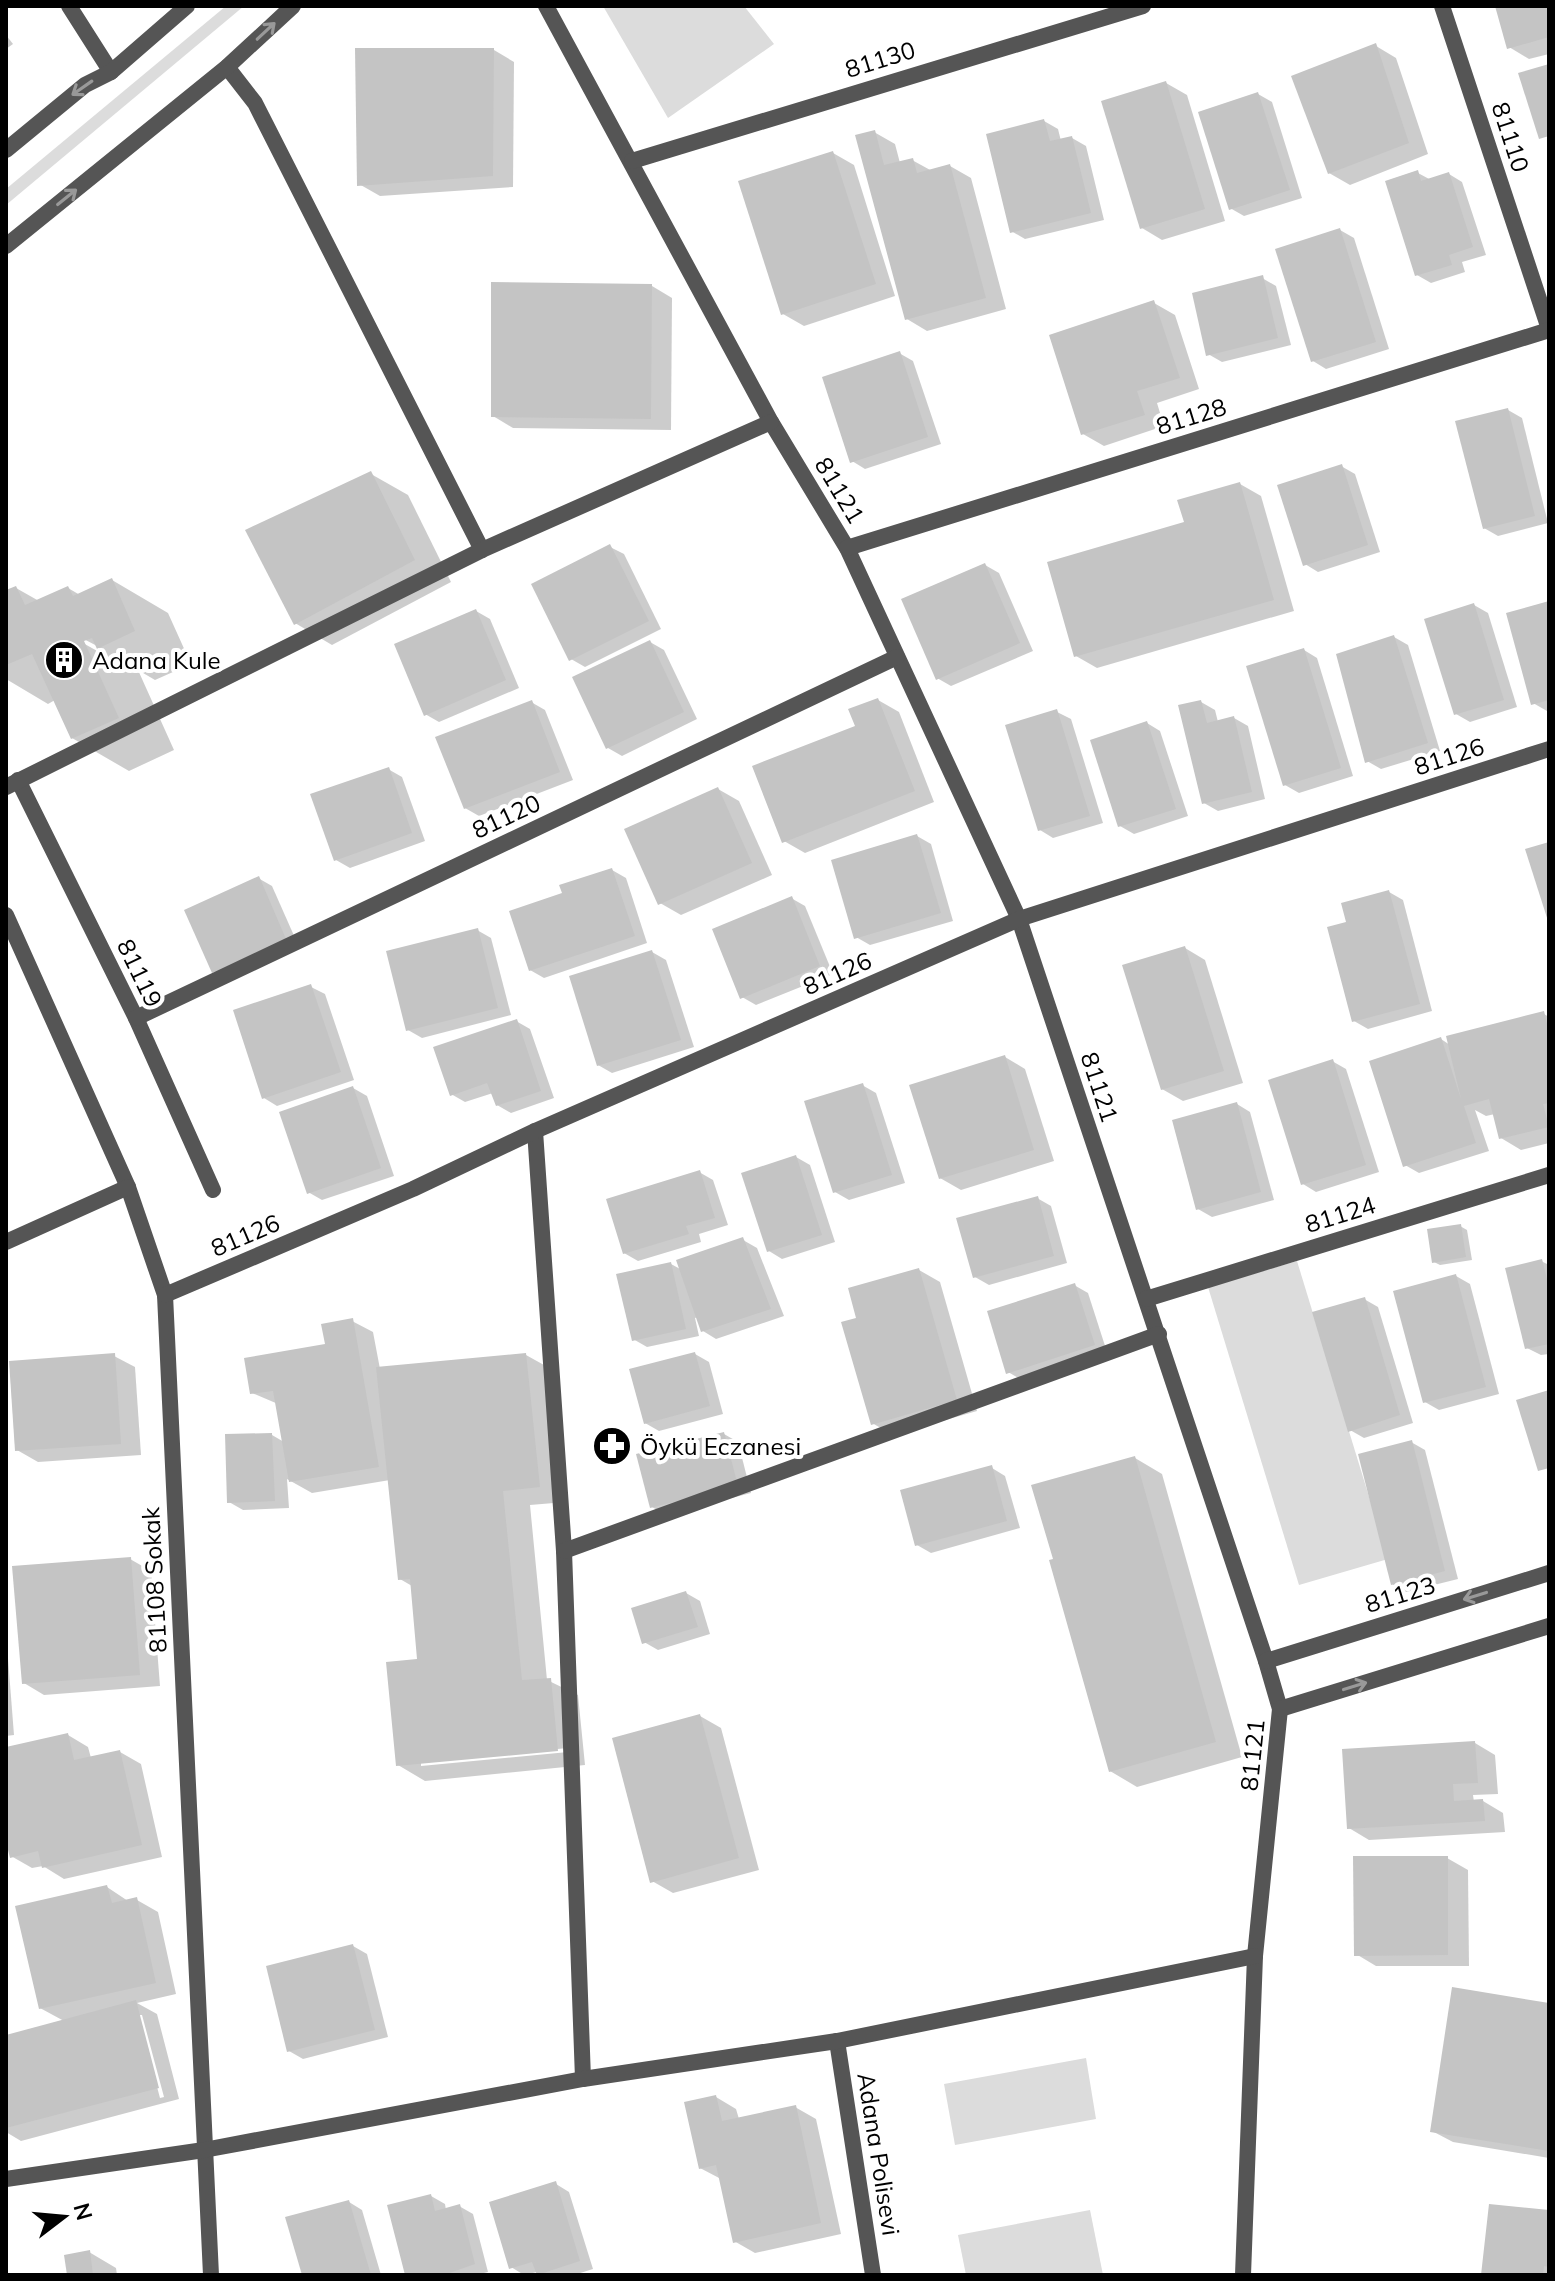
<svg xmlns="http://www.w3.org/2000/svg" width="1555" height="2281" font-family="Mulish,sans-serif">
	<rect width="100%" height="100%" fill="#fff"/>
	<g fill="#dcdcdc">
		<polygon points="226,6 244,6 6,205 6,189"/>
		<polygon points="603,6 744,6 774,44 668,118"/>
		<polygon points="1297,1261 1388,1559 1299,1585 1208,1287"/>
		<polygon points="1086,2058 1096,2119 955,2145 944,2084"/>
		<polygon points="1090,2210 1103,2275 966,2275 958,2235"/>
	</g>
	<g fill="#0003" fill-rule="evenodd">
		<polygon points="1497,6 1549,6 1549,54 1529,59 1509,47"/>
		<polygon points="6,35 13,44 6,49"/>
		<polygon points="1376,46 1396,58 1428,154 1350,185 1329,173"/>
		<polygon points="494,50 514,62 513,187 380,196 359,184"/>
		<polygon points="1166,83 1187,95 1225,221 1162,240 1142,228"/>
		<polygon points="1258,94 1272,102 1302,198 1244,216 1230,208"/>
		<polygon points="1044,121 1058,129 1061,141 1072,138 1086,146 1104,220 1025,239 1011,231"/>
		<polygon points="874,132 895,144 900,163 912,160 932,171 950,166 971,178 1006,309 927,331 907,319"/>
		<polygon points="833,153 854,165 895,296 804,326 783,314"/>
		<polygon points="1418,173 1431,180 1449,174 1462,182 1486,255 1462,262 1465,272 1431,283 1417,275"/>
		<polygon points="1340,230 1354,238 1389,349 1326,369 1313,361"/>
		<polygon points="1262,278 1276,286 1291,345 1222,362 1208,354"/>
		<polygon points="652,286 672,298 671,430 513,428 493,416"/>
		<polygon points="1154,303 1175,315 1199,389 1157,403 1164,426 1104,446 1083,434"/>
		<polygon points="899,353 913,361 941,444 865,469 852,461"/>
		<polygon points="1508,410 1522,418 1548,523 1498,536 1484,528"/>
		<polygon points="1341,466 1355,474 1380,552 1318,572 1305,564"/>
		<polygon points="371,474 408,495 451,582 332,645 295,623"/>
		<polygon points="1240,484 1261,496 1294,611 1097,668 1076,656 1187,524"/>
		<polygon points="610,547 624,554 661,629 585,667 571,659"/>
		<polygon points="985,565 999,573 1033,651 951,686 937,678"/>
		<path d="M 112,580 L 168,613 L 191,664 L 155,680 L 138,670 L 174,750 L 129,771 L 72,738 L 55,700 L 48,704 L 6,679 L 6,593 L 16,588 L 39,601 L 68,588 L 80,595 ZM 76,635 L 99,647 L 99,652 L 74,638 Z"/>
		<polygon points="1549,603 1549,711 1547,711 1533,703"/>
		<polygon points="1474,605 1488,613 1517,707 1470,722 1456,714"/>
		<polygon points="476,611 490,619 519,688 439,722 425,714"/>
		<polygon points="1394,637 1408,645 1440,751 1381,769 1367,761"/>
		<polygon points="650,642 664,650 697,719 622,756 608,748"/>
		<polygon points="1304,650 1317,658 1353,776 1299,793 1285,785"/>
		<polygon points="878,700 899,712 934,802 805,853 784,841"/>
		<polygon points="531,702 545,710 573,780 479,816 465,808"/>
		<polygon points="1201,702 1215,710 1218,722 1234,718 1248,726 1265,799 1218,811 1204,803"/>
		<polygon points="1057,712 1071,719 1103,823 1053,838 1040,830"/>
		<polygon points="1147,723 1160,731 1188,816 1134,834 1120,826"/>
		<polygon points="388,769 402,777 425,841 350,868 336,860"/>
		<polygon points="718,789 739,801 772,875 681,915 660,903"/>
		<polygon points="917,836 931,844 953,921 870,945 856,937"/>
		<polygon points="612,870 626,878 647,943 544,978 530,970 565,894"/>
		<polygon points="258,878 272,886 299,947 228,979 214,971"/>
		<polygon points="1389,892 1403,900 1432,1011 1368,1029 1354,1021 1349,924"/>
		<polygon points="791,898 805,906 833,974 756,1005 742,997"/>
		<polygon points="477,930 491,938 511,1015 422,1038 408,1030"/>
		<polygon points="1185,948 1205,960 1243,1083 1183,1101 1162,1089"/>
		<polygon points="652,952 666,960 694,1047 612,1073 598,1065"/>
		<polygon points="311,987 325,994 354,1080 277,1106 264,1098"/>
		<polygon points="1544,1014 1549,1017 1549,1143 1521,1150 1501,1138 1495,1114 1486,1116 1475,1110 1489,1151 1419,1173 1405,1165 1441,1039 1450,1045"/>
		<polygon points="516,1021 530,1029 554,1098 511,1113 497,1105 493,1093 465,1102 451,1094"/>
		<polygon points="1005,1057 1025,1069 1054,1161 961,1190 940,1178"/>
		<polygon points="1332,1061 1346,1069 1379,1172 1316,1192 1303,1184"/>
		<polygon points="862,1085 876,1093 905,1183 849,1200 835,1192"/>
		<polygon points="353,1088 367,1096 394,1176 322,1200 308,1192"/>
		<polygon points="1237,1104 1250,1112 1274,1200 1212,1217 1198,1209"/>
		<polygon points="796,1157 810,1165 835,1242 782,1259 769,1251"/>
		<polygon points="699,1172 713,1180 728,1225 699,1234 701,1242 638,1261 624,1253"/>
		<polygon points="1037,1198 1051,1206 1067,1263 989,1285 975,1277"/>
		<polygon points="1460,1226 1467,1230 1472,1260 1440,1265 1434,1262"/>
		<polygon points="743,1240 757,1248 784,1316 716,1339 703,1331 698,1317 695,1318 699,1336 647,1347 633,1339 671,1264 682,1270"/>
		<polygon points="1541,1261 1549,1265 1549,1354 1541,1355 1527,1348"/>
		<polygon points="919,1270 940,1282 977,1411 893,1435 872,1423 858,1319"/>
		<polygon points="1456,1276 1470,1284 1499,1394 1439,1410 1425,1402"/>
		<polygon points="1074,1285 1088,1293 1107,1352 1022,1380 1008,1372"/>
		<polygon points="1364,1299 1378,1307 1413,1423 1364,1438 1350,1430"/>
		<path d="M 352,1321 L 373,1332 L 380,1369 L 526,1355 L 553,1370 L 566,1502 L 530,1505 L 547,1680 L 578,1695 L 585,1765 L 425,1781 L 398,1765 L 419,1660 L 412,1586 L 400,1579 L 390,1480 L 312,1493 L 287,1479 L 289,1508 L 243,1510 L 229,1502 L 272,1435 L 284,1442 L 278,1404 L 252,1393 L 327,1346 ZM 568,1748 L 568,1752 L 421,1766 L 421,1762 Z"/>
		<polygon points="695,1354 709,1362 723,1414 659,1431 645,1423"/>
		<polygon points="114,1356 135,1367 141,1455 38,1462 17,1450"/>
		<polygon points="724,1434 738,1442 751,1493 666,1515 652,1507"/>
		<polygon points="1411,1442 1425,1450 1458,1579 1406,1592 1392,1584"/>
		<polygon points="1135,1458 1162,1474 1242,1757 1137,1787 1110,1771"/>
		<polygon points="992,1468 1005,1476 1020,1528 931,1553 917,1545"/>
		<polygon points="130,1559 151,1571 160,1686 44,1695 24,1683"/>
		<polygon points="686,1593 700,1601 710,1634 658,1650 644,1642"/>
		<polygon points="6,1633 14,1735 6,1736"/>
		<polygon points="700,1716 721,1728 759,1870 673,1893 652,1881"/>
		<polygon points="68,1735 88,1747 91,1758 120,1752 141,1764 162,1857 64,1879 43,1866 32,1868 11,1856 10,1848 6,1849 6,1749"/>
		<polygon points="1475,1743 1495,1755 1498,1794 1473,1795 1474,1802 1483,1801 1503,1813 1505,1832 1369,1840 1349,1828"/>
		<polygon points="1447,1858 1468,1870 1469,1966 1376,1966 1356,1954"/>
		<path d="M 107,1887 L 128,1901 L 137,1900 L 158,1912 L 176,1994 L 137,2003 L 157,2014 L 179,2099 L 21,2141 L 6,2132 L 6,2037 L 64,2021 L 40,2008 ZM 138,2015 L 142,2015 L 164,2097 L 160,2098 Z"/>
		<polygon points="353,1946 367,1954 388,2037 303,2059 289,2051"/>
		<polygon points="1549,2005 1549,2158 1453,2142 1432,2131"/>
		<polygon points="716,2097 736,2109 739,2119 795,2107 816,2119 841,2234 755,2253 734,2241 721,2179 700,2168"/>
		<polygon points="556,2184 569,2192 593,2269 574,2275 539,2275 537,2272 524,2275 511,2267"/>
		<polygon points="431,2196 445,2204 446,2210 459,2206 473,2214 488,2272 476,2275 407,2275"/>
		<polygon points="349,2202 362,2210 381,2275 304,2275"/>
		<polygon points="1549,2212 1549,2275 1483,2275"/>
		<polygon points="89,2252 116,2268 117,2275 69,2275"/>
	</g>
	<g fill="#c4c4c4">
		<polygon points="1495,6 1549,6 1549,37 1507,49"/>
		<polygon points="1376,43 1409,143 1328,174 1291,76"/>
		<polygon points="355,48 494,48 493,176 357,186"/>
		<polygon points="1549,64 1549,136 1539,139 1518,73"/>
		<polygon points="1166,81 1205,209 1140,229 1101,101"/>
		<polygon points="1258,92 1290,190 1229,210 1198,112"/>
		<polygon points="1044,119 1050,141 1072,136 1091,213 1010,233 986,134"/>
		<polygon points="875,130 884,165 913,158 917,173 950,164 986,298 905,320 855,135"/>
		<polygon points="833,151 876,284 781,315 738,181"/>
		<polygon points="1418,170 1421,181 1449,172 1473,247 1449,255 1452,265 1415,276 1385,181"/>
		<polygon points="1340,228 1376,342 1311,362 1275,249"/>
		<polygon points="1263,275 1278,338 1206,356 1192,293"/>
		<polygon points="491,282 652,284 651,419 491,417"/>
		<polygon points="1154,300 1180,378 1137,391 1145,415 1081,435 1049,335"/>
		<polygon points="900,351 928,437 850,463 822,377"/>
		<polygon points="1508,408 1535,516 1483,529 1455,421"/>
		<polygon points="1342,464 1368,545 1303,566 1277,485"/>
		<polygon points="371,471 415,560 294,625 245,530"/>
		<polygon points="1240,482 1274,600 1074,657 1047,562 1184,522 1177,500"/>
		<polygon points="610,544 649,621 569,661 531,584"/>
		<polygon points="985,563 1020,643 936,680 901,599"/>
		<polygon points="112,578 135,631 97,649 92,638 84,641 119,718 71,739 32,654 6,665 6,590 16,586 25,605 68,586 73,596"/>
		<polygon points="1549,601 1549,700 1531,705 1506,613"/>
		<polygon points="1474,603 1504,700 1454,715 1424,619"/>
		<polygon points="476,609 506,680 424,716 394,644"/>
		<polygon points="1394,635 1428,743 1365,763 1336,654"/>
		<polygon points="650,640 684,712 606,749 572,677"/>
		<polygon points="1304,648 1341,768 1283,786 1246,666"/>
		<polygon points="878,698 915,791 782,843 752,766 855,726 848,709"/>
		<polygon points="532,700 560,772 464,809 435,737"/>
		<polygon points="1201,700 1207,723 1234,716 1252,792 1202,804 1178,705"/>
		<polygon points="1057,709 1090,816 1038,831 1005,725"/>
		<polygon points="1147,721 1176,809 1118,827 1090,740"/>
		<polygon points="389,767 412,833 334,861 310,794"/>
		<polygon points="718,787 752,863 658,905 624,829"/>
		<polygon points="917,834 941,913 854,939 831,860"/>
		<polygon points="1549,842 1549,920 1548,921 1525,849"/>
		<polygon points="612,868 635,936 529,971 509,911 562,893 559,885"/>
		<polygon points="259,876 286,939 212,973 184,910"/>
		<polygon points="1389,890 1420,1004 1352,1022 1327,927 1346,922 1341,903"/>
		<polygon points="792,896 820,966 740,999 712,929"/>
		<polygon points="478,928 498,1008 406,1031 386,951"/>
		<polygon points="1185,946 1224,1071 1161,1090 1122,965"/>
		<polygon points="652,950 681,1040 597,1066 569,976"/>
		<polygon points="311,984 341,1072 262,1099 233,1010"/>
		<polygon points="1544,1011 1549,1032 1549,1103 1543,1104 1549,1127 1499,1139 1489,1099 1464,1106 1476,1143 1403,1167 1369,1061 1441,1037 1461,1099 1446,1036"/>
		<polygon points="517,1019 541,1091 496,1106 487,1083 450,1096 433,1047"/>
		<polygon points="1005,1055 1034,1150 939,1179 909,1085"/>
		<polygon points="1333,1059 1366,1165 1301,1185 1268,1080"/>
		<polygon points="863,1083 892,1175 833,1193 804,1101"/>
		<polygon points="353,1086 381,1168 307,1194 279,1112"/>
		<polygon points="1237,1102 1261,1192 1196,1210 1172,1120"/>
		<polygon points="796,1155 822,1235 767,1252 741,1173"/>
		<polygon points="700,1170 715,1218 686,1226 689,1234 623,1254 606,1199"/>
		<polygon points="1038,1196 1054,1256 973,1278 956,1218"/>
		<polygon points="1461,1224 1466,1257 1432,1263 1427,1229"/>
		<polygon points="743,1237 771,1309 701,1332 676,1260"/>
		<polygon points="1542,1259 1549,1287 1549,1344 1525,1349 1505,1268"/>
		<polygon points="671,1262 686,1329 632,1341 616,1274"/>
		<polygon points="919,1268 957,1400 871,1425 841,1322 856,1318 848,1288"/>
		<polygon points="1456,1274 1486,1387 1423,1403 1393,1291"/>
		<polygon points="1075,1283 1095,1345 1006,1374 987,1311"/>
		<polygon points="1365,1297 1400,1415 1348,1432 1312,1312"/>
		<polygon points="353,1318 379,1467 289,1482 273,1391 250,1394 244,1358 325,1344 321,1324"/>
		<polygon points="695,1352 710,1406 644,1424 629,1369"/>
		<polygon points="115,1353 121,1444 15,1451 9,1361"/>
		<polygon points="526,1353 540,1487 503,1491 522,1680 551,1678 558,1751 396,1766 386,1662 417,1659 410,1579 398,1580 376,1367"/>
		<polygon points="1549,1390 1549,1468 1538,1471 1516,1400"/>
		<polygon points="724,1432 738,1486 650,1508 636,1454"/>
		<polygon points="272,1433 275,1501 227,1503 225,1434"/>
		<polygon points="1412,1440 1445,1571 1391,1585 1358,1454"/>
		<polygon points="1135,1456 1216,1742 1109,1772 1049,1560 1053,1559 1031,1485"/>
		<polygon points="992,1465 1007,1521 915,1546 900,1490"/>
		<polygon points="131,1557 140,1675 22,1684 12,1566"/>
		<polygon points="686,1591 698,1627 642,1644 631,1608"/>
		<polygon points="700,1714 739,1858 650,1883 612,1738"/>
		<polygon points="68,1733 74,1760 120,1750 142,1845 42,1868 38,1851 10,1858 6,1842 6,1747"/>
		<polygon points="1475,1741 1478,1783 1453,1784 1454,1801 1483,1799 1485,1821 1347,1829 1342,1749"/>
		<polygon points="1353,1856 1448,1856 1448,1955 1354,1956"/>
		<polygon points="107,1885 112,1903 137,1897 156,1983 39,2009 15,1906"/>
		<polygon points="353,1944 375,2030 287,2052 266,1966"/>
		<polygon points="1452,1987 1549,2003 1549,2151 1430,2132"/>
		<polygon points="136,2000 159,2088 6,2128 6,2035"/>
		<polygon points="716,2095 722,2121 796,2105 821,2223 733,2243 716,2165 699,2169 684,2102"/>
		<polygon points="556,2181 580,2261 537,2275 532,2262 509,2269 489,2202"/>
		<polygon points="431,2194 435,2211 460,2204 475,2264 444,2275 405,2275 387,2205"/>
		<polygon points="349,2200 371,2275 302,2275 285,2217"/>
		<polygon points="1489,2204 1549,2210 1549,2267 1544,2266 1543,2275 1481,2275"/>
		<polygon points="90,2250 93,2275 67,2275 64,2255"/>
	</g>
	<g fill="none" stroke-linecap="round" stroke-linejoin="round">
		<g stroke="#555" stroke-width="16">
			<polyline points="69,6 111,72"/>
			<polyline points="546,6 771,422 847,548 1019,919 1266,1661 1280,1709 1255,1956 1243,2275"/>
			<polyline points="1442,6 1549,329"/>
			<polyline points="227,67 255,103 482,550"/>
			<polyline points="632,161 1143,6"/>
			<polyline points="847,548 1549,330"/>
			<polyline points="18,780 136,1018 213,1190"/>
			<polyline points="6,787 482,550 771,422"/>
			<polyline points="6,915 128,1187 165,1295 211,2275"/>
			<polyline points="136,1018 897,657"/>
			<polyline points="535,1131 564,1551 583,2079"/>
			<polyline points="6,1242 128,1187"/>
			<polyline points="165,1295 413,1189 535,1131 1019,919 1549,749"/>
			<polyline points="1146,1299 1549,1175"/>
			<polyline points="564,1551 1159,1334"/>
			<polyline points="1266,1661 1549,1573"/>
			<polyline points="1280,1709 1549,1626"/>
			<polyline points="837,2041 873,2275"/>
			<polyline points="6,2179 204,2150 583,2079 837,2041 1255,1956"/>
		</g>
		<g stroke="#555" stroke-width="16">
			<polyline points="6,150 85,85 111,72 187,6"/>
			<polyline points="6,246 227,67 293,6"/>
		</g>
	</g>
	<defs><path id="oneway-shaft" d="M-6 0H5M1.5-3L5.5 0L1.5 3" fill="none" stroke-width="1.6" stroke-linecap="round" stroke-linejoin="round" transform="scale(2)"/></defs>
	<g stroke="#999">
		<use href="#oneway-shaft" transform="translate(266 31) rotate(-43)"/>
		<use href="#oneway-shaft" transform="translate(82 88) rotate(145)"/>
		<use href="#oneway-shaft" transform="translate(67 197) rotate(-39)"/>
		<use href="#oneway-shaft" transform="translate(1475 1596) rotate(163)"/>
		<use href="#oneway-shaft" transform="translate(1355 1686) rotate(-17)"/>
	</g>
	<defs>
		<symbol id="building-disc" viewBox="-11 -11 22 22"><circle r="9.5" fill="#000" stroke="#fff"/><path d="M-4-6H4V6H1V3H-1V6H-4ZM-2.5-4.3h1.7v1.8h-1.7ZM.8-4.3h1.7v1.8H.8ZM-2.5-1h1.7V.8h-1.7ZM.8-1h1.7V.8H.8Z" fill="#fff"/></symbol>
		<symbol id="pharmacy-disc" viewBox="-11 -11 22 22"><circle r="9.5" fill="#000" stroke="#fff"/><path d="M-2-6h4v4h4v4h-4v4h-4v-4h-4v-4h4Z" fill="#fff"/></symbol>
	</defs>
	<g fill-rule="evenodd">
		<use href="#building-disc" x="42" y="638" width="44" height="44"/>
		<use href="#pharmacy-disc" x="590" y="1424" width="44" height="44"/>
	</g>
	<g text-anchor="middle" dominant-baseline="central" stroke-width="8" stroke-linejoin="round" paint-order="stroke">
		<g font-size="24" fill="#000" stroke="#fff">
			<text transform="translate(880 59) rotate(-17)">81130</text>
			<text transform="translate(1511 137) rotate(72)">81110</text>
			<text transform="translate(1191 416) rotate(-17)">81128</text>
			<text transform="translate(840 490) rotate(59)">81121</text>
			<text transform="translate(1449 756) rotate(-18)">81126</text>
			<text transform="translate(506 816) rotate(-25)">81120</text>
			<text transform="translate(140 973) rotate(64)">81119</text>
			<text transform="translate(837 973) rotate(-24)">81126</text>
			<text transform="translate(1100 1087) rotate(72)">81121</text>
			<text transform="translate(1340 1214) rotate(-17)">81124</text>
			<text transform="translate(245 1235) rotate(-23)">81126</text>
			<text transform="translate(154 1580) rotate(-93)">81108 Sokak</text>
			<text transform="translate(1400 1594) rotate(-17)">81123</text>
			<text transform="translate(1252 1755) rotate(-84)">81121</text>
			<text transform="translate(879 2154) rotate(81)">Adana Polisevi</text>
		</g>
		<g font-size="24" fill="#000" stroke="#fff" text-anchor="start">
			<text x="92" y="660">Adana Kule</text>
			<text x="640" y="1446">Öykü Eczanesi</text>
		</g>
	</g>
	<rect width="1555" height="2281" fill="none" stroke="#000000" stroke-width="16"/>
	<g transform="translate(64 2217) rotate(74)" stroke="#ffffff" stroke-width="6" paint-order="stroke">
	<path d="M0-6L14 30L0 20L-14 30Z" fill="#000000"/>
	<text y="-12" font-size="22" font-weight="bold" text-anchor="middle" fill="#000000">N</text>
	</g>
</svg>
